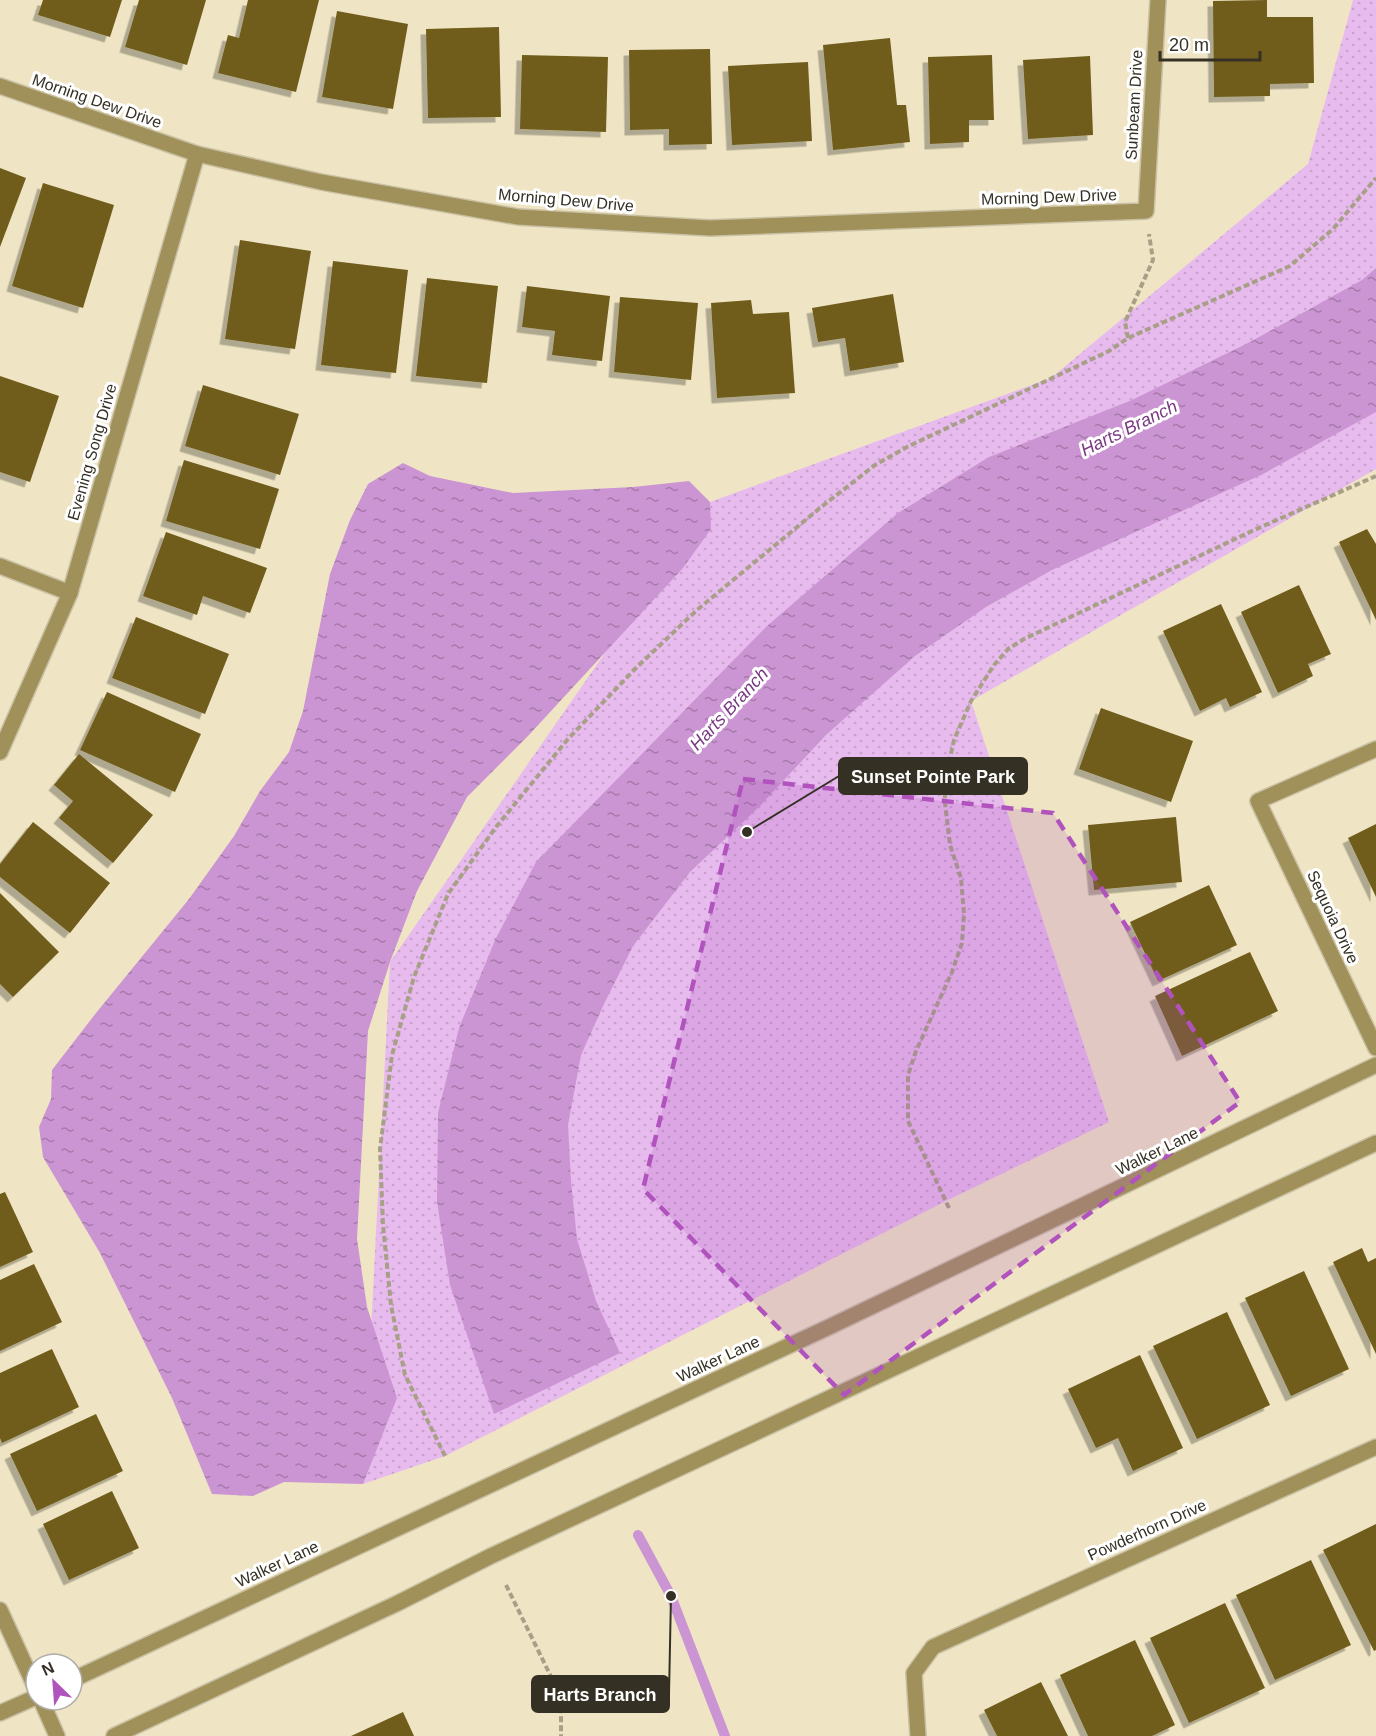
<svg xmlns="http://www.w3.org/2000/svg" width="1376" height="1736" font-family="Arial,sans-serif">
	<defs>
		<pattern id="park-dots" width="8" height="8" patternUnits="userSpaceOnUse" patternTransform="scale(1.5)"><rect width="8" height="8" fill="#e8bbee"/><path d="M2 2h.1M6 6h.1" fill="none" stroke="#c8a1cc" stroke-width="1.8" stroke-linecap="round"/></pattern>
		<pattern id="water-ripples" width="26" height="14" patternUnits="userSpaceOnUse" patternTransform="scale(1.5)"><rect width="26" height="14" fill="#cb94d2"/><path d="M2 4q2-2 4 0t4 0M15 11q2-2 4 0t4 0" fill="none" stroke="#a679aa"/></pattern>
		<filter id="shadow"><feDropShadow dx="-5.5" dy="5.5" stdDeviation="0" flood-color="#0004"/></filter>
	</defs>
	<rect width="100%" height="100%" fill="#efe5c4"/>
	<polygon fill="url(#park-dots)" points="1353,0 1376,0 1376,469 971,701 1109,1122 946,1201 445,1456 363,1484 390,962 710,502 1051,378 1308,164"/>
	<g fill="url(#water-ripples)">
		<polygon points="1376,268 1376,412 1261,475 1052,570 986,607 915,656 826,735 759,807 690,872 633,946 604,1004 581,1055 568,1125 571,1181 577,1239 596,1301 620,1353 494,1414 450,1285 437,1202 438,1113 459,1028 495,940 536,862 767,626 898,513 989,457 1132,400 1250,342 1362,280"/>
		<polygon points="403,463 430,476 513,493 633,487 689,481 710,502 711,529 683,568 528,736 467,797 417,891 390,962 368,1031 357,1239 367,1307 397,1398 363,1484 284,1482 253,1496 212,1494 172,1398 100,1253 43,1157 39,1127 51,1099 52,1070 96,1013 189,899 234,836 260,791 289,752 303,711 330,574 350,520 368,484"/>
	</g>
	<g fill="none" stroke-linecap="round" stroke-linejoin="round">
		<polyline stroke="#cb94d2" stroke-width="10" points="638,1535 671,1596 725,1736"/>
	</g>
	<g fill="#6f5d1d" filter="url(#shadow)">
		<polygon points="43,0 122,0 110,37 38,15"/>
		<polygon points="139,0 206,0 187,65 125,47"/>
		<polygon points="248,0 319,0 296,92 218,73 228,35 239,38"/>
		<polygon points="1267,0 1267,17 1313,17 1314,83 1270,84 1270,96 1214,97 1213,1"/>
		<polygon points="337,11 408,24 393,109 322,97"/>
		<polygon points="499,27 501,117 428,118 426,29"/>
		<polygon points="890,38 897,105 906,105 910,142 833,150 823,45"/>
		<polygon points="710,49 712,144 669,145 669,129 630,130 629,50"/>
		<polygon points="522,55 608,57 606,132 520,129"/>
		<polygon points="992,55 994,120 969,120 969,142 930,144 928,57"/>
		<polygon points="1090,56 1093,135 1028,139 1023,60"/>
		<polygon points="808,62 812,141 732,145 728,66"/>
		<polygon points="0,168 26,178 0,247"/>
		<polygon points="43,183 114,205 83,308 12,286"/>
		<polygon points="240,240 311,251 295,349 225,339"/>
		<polygon points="333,261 408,270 396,373 321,365"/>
		<polygon points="427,278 498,286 487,383 416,376"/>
		<polygon points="527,286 610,296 602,361 552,355 555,331 522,327"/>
		<polygon points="893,294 904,362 850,371 845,338 818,342 812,308"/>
		<polygon points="620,297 698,303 691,380 614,372"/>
		<polygon points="751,300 753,314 789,312 795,393 717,398 711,303"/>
		<polygon points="0,376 59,396 30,482 0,472"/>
		<polygon points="203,385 299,414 280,475 185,446"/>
		<polygon points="184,460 279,489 260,549 166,521"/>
		<polygon points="1367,529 1376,544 1376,620 1339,542"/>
		<polygon points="166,532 267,568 250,613 203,596 197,615 143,596"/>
		<polygon points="1299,585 1331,654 1308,664 1313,676 1278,693 1241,612"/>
		<polygon points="1221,604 1262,692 1230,707 1226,698 1200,711 1163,631"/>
		<polygon points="136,617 229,654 205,714 112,678"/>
		<polygon points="107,692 201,734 175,792 80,750"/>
		<polygon points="1101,708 1193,741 1171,802 1079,769"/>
		<polygon points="79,754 153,815 113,863 59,818 73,801 54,785"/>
		<polygon points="1176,817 1182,882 1094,890 1088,825"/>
		<polygon points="33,822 110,883 70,933 0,877 0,864"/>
		<polygon points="1376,824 1376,897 1348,838"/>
		<polygon points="1209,885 1237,945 1158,981 1130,922"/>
		<polygon points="0,893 59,952 13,997 0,984"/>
		<polygon points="1250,952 1278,1011 1182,1056 1155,996"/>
		<polygon points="5,1192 33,1252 0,1267 0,1194"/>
		<polygon points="1362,1248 1368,1262 1376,1258 1376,1354 1333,1262"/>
		<polygon points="34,1264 62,1322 0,1351 0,1280"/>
		<polygon points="1304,1271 1349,1369 1291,1396 1245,1298"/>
		<polygon points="1227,1312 1270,1405 1197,1439 1153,1346"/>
		<polygon points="52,1349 79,1407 2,1443 0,1438 0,1373"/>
		<polygon points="1140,1355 1183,1448 1133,1471 1118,1438 1096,1448 1068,1389"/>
		<polygon points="96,1414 123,1471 37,1511 10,1454"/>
		<polygon points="112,1491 139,1548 69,1580 43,1524"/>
		<polygon points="1376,1524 1376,1650 1374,1651 1323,1550"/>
		<polygon points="1311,1560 1351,1645 1275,1680 1236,1595"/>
		<polygon points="1225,1603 1265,1688 1189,1723 1150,1638"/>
		<polygon points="1135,1640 1175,1725 1152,1736 1088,1736 1060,1675"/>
		<polygon points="1041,1682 1068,1736 997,1736 984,1710"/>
		<polygon points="403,1712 414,1736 351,1736"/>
	</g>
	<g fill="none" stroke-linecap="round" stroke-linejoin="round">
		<defs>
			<g id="minor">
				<polyline points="0,86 197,154 321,182 518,217 710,228 1146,211 1158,0"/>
				<polyline points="0,566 70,593"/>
				<polyline points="1376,749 1258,801 1376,1048"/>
				<polyline points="0,752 70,593 197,154"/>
				<polyline points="0,1610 36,1689"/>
				<polyline points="72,1680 829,1327 1376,1065"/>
				<polyline points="41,1700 57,1736"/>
				<polyline points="0,1713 36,1697"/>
				<polyline points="114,1736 398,1603 491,1556 1376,1143"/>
				<polyline points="918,1736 914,1673 933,1647 1376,1447"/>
			</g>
		</defs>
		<use href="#minor" stroke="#cac1a4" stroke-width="18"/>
		<g stroke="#a79f86" stroke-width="4" stroke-dasharray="6 3" stroke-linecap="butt">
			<polyline points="1128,338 1125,322 1153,260 1149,234"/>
			<polyline points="949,1208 908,1121 908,1075 916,1051 952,972 962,943 964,914 961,878 950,845 945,803 945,781 954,740 971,701 994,665 1008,649 1024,639 1252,531 1376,476"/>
			<polyline points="445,1456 405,1375 391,1305 383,1225 380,1149 392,1055 414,977 448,894 496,827 568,739 636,668 697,610 820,508 875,465 907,447 1109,351 1128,338 1290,266 1333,229 1376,178"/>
			<polyline points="506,1585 561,1697 561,1736"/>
		</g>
		<use href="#minor" stroke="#a0905a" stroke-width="15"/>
	</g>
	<path fill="#b153bd" fill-opacity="0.2" stroke="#b153bd" stroke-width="4.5" stroke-dasharray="12 8" stroke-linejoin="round" d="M 743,779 L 1053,813 L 1240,1102 L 844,1395 L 643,1189 Z"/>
	<g text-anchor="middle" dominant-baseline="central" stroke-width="6" stroke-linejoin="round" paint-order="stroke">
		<g font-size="16" fill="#343023" stroke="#fff">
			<text transform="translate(97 101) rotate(19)">Morning Dew Drive</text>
			<text transform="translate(1134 105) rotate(-87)">Sunbeam Drive</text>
			<text transform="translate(1049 197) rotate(-2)">Morning Dew Drive</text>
			<text transform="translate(566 200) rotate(5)">Morning Dew Drive</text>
			<text transform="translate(92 452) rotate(-74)">Evening Song Drive</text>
			<text transform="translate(1333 917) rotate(65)">Sequoia Drive</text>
			<text transform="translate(1157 1151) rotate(-26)">Walker Lane</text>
			<text transform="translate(718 1359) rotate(-25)">Walker Lane</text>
			<text transform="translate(1147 1530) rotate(-24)">Powderhorn Drive</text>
			<text transform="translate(277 1564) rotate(-25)">Walker Lane</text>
		</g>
		<g font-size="18" font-style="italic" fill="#7a3883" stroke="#fff">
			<text transform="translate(1129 428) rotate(-26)">Harts Branch</text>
			<text transform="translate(729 709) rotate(-47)">Harts Branch</text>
		</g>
	</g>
	<path fill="none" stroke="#343023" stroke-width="2" d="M747 832L839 776M671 1596L669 1694"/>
	<g fill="#343023" stroke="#fff" stroke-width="2">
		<circle cx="747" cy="832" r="6"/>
		<circle cx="671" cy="1596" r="6"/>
	</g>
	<g fill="#343023" stroke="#343023" stroke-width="2">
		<rect x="839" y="758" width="188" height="36" rx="6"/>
		<rect x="532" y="1676" width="137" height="36" rx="6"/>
	</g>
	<g font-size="18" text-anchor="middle" font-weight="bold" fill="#fff">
		<text x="933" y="783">Sunset Pointe Park</text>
		<text x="600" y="1701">Harts Branch</text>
	</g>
	<g transform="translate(54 1682) rotate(335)"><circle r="28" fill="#ffffff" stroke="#aeaca7" stroke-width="1.5"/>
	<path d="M0-4.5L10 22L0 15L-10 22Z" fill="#b153bd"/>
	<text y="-9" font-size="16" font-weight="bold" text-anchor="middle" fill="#343023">N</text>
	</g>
	<path d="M1160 51v9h100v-9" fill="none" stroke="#343023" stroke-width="3"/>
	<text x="1169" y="51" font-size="18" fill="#343023" stroke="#ffffff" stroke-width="4.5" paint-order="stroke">20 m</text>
</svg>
